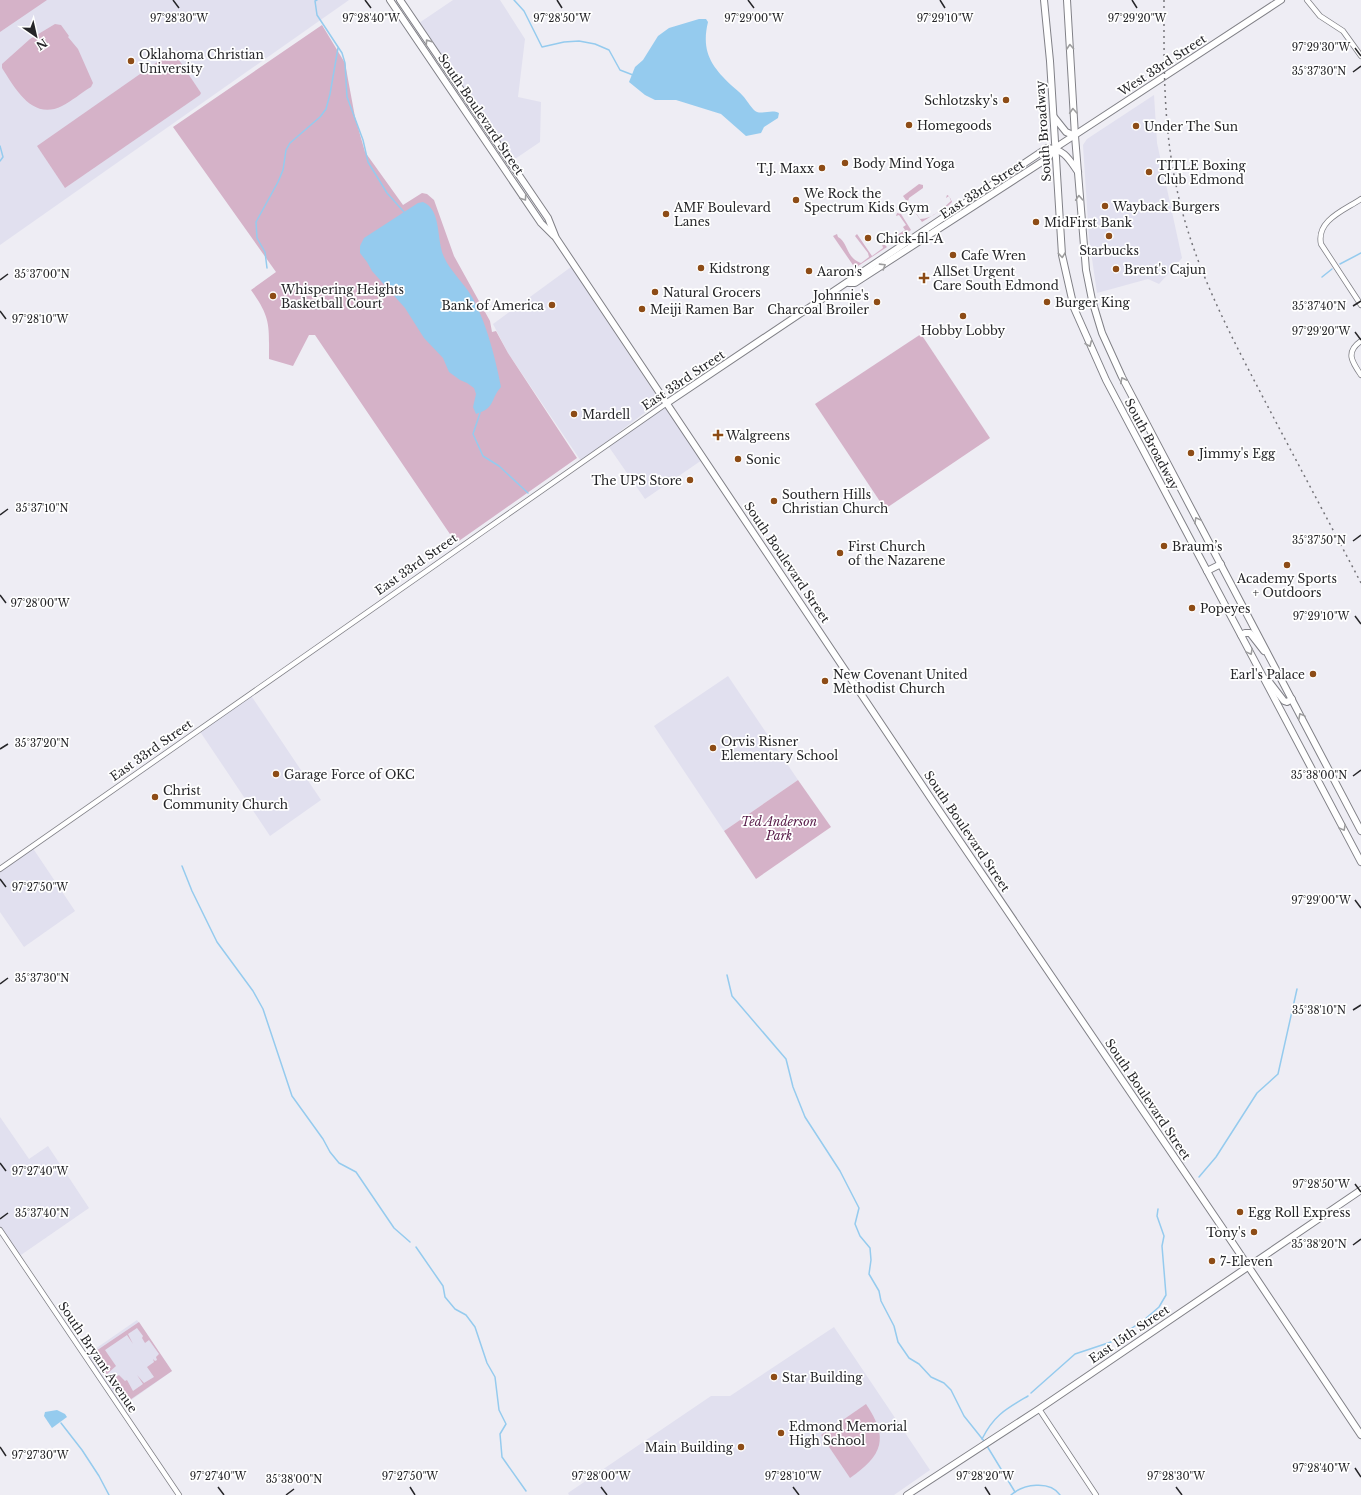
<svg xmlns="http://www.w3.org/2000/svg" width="1361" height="1495" font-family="'Libre Baskerville',serif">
	<rect width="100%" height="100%" fill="#eeedf4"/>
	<g fill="#e1e0ef">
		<polygon points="0,0 349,0 0,245"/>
		<polygon points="453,0 500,0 525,39 518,97 541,102 540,142 512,161 419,23"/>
		<polygon points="1154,95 1157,143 1182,258 1159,284 1148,279 1097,293 1089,238 1083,145 1087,139"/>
		<polygon points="571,267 660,401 581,461 508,353 493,324"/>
		<polygon points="665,407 702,460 645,499 609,447"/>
		<polygon points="728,676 798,780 724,831 654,726"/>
		<polygon points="250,694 321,800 270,836 199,730"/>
		<polygon points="32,847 75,911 24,947 0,912 0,869"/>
		<polygon points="0,1117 29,1159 48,1146 89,1208 18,1257 0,1230"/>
		<polygon points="137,1320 172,1371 120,1408 85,1356"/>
		<polygon points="834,1327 930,1470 894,1495 569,1495 568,1493 711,1396 730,1396"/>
	</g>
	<g fill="#d5b2c8">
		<polygon points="0,0 47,0 0,32"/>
		<path d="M 55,24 L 61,25 L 69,36 L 68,37 L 78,49 L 93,83 L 91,87 C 81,93 72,101 62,106 C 32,121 15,88 2,68 L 2,64 L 30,39 Z"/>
		<path d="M 322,25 L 345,63 L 355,117 L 365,152 L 403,205 L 422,193 L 427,194 L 434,200 L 454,256 L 490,321 L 492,332 L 496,331 L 508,353 L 577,458 L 456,543 L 315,335 L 309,335 L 293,366 L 269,359 C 269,325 271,318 251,290 L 276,272 L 173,127 Z"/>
		<polygon points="173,51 201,93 200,95 65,188 37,146"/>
		<path d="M 919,184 L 923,185 L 923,188 L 909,198 L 908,201 L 920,219 C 933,219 944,207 951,201 L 949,196 L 946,198 L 947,195 C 949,195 951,199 952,202 L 949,205 L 922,222 L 903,196 Z"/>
		<polygon points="897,213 901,214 911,230 893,243 889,237 892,238 905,230 903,227 906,225 899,215 896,216"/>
		<path d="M 837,234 L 838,237 C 848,242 846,258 861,263 L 869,257 L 868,253 L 855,236 L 857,234 L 872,256 L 883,248 L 882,244 L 885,245 L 887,247 L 855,268 L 833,236 Z"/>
		<polygon points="921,334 990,438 885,509 815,404"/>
		<polygon points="798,780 831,827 756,879 724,831"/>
		<path d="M 139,1322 L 172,1371 L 124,1404 L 111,1385 L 110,1380 L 119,1375 L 125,1381 L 127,1380 L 133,1391 L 143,1384 L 137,1375 L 144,1383 L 154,1377 L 147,1367 L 154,1362 L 153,1359 L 155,1361 L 157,1360 L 156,1357 L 159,1354 L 149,1340 L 145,1343 L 142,1338 L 143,1336 L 137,1328 L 128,1334 L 133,1344 L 127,1335 L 105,1350 L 116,1366 L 107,1374 C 100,1373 93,1360 93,1353 Z"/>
		<path d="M 866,1404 C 889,1438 883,1455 850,1478 L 821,1435 Z"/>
	</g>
	<g fill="#95cbee">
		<path d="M 699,19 L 706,19 L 708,22 C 701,51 711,66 731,85 C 735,89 740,92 743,96 C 747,100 752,110 757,112 C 764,114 772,109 779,113 L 778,118 L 764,127 L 761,133 L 746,136 L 721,114 L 676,100 L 655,100 L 645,95 L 629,82 L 635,67 L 643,60 L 658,36 L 669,28 Z"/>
		<path d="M 423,202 C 442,210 436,240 444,257 C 450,271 464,283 472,297 C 486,321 496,360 501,387 C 490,399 496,408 476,414 L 473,407 L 476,394 L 474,388 L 467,383 L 460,380 L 449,372 L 443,358 L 424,338 L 405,308 L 372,271 L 367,262 L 360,253 L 360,246 L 364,238 L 418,203 Z"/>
		<polygon points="57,1410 65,1414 67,1417 52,1428 44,1416 45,1412"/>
	</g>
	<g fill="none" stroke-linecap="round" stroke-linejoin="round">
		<g stroke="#95cbee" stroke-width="1.5">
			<polyline points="317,0 315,1 317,15 342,53 345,63 347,97 363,140 368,162 387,193 404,212"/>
			<polyline points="514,0 524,11 542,47 564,42 579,41 595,44 609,50 620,70 633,75"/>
			<polyline points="0,146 3,157 0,161"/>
			<polyline points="1340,264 1361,253"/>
			<polyline points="267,268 265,252 257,238 256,222 278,182 283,170 286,150 290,143 320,117 326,109 330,94 338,48"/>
			<polyline points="1322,277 1332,269"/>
			<polyline points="480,413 473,434 483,456 499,466 528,493"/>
			<polyline points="182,866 192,891 217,942 253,991 263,1009 292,1096 323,1139 330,1152 339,1163 356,1172 394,1228 410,1242"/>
			<polyline points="727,975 732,996 786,1059 793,1087 805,1117 840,1171 859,1208 855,1224 860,1236 870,1248 871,1260 869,1274 879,1291 881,1301 894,1326 898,1342 909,1358 919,1364 931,1377 944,1383 951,1390 964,1416 984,1441"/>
			<polyline points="1199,1177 1216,1157 1257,1093 1278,1074 1297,989"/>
			<polyline points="416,1247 443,1286 445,1297 455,1309 466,1315 475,1327 487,1363 495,1377 499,1410 506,1424 500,1434 502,1457 526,1491"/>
			<polyline points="1031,1393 1075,1354 1111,1342 1144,1320 1159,1307 1166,1295 1162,1246 1164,1236 1157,1216 1158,1209"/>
			<polyline points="61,1423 82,1450 99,1476 109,1495"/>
			<path d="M 982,1439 C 994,1415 1006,1409 1028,1396"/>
			<polyline points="987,1446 1015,1492"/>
			<path d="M 1011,1495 C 1023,1484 1050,1480 1060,1495"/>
		</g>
		<defs>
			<g id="minor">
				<polyline points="1307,0 1320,16 1343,31 1361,56"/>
				<path d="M 1361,199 C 1345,210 1316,220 1321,244 L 1361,305"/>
				<path d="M 1361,341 C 1345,352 1352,362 1361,375"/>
				<polyline points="0,869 667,403"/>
				<polyline points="0,1230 179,1495"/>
				<polyline points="1039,1409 1096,1495"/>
			</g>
			<g id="major">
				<polyline points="390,0 541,223 554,236"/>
				<polyline points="400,0 548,218 556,238 934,803 1232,1242 1361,1435"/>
				<polyline points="1044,0 1050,61 1062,255 1074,308 1106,380 1361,862"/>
				<polyline points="1067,0 1075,136 1086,270 1092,300 1102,333 1122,377 1361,831"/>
				<polyline points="1054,117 1066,132 1075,136"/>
				<polyline points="849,283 855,283 1048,158 1055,148 1281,0"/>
				<path d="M 667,403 L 1047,148 C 1064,149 1069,159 1078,172"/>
				<polyline points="1207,571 1221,564"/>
				<polyline points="1241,635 1245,633 1250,633 1264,651"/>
				<polyline points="1267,679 1284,701 1287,702 1292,699"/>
				<polyline points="907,1495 1039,1409 1361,1190"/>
			</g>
		</defs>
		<use href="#minor" stroke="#818187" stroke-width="6"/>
		<use href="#major" stroke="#818187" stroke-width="8"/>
		<use href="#minor" stroke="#fff" stroke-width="4.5"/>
		<use href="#major" stroke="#fff" stroke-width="6"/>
		<path stroke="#757479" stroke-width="1.5" stroke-dasharray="2 4" stroke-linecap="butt" d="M 1164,0 C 1164,62 1163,124 1176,185 C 1192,264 1230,334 1267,405 C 1298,464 1330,524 1361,583"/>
	</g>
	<defs><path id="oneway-chevron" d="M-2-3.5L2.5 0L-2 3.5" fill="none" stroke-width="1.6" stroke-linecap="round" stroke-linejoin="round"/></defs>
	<g stroke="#9d9d9e">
		<use href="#oneway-chevron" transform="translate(428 42) rotate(-124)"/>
		<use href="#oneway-chevron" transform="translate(1070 47) rotate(-93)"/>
		<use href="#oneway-chevron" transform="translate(1073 111) rotate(-93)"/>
		<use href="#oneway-chevron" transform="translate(524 198) rotate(56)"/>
		<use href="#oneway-chevron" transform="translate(1079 198) rotate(-93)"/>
		<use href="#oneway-chevron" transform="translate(1062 255) rotate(84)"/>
		<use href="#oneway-chevron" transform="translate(883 266) rotate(-32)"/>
		<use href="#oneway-chevron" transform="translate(1089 344) rotate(66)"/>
		<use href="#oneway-chevron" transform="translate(1123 380) rotate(-117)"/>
		<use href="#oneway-chevron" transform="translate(1197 520) rotate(-118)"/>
		<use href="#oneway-chevron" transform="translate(1250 652) rotate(62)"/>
		<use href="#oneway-chevron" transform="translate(1301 716) rotate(-118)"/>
		<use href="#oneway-chevron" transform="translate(1343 828) rotate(62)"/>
	</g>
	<path fill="none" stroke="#252528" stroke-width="1.5" d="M 173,0 L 179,8M 365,0 L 371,8M 557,0 L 562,8M 748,0 L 754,8M 940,0 L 945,8M 1132,0 L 1137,8M 1355,48 L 1361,56M 1353,72 L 1361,66M 0,280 L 8,274M 1353,306 L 1361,301M 0,311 L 6,319M 1355,332 L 1361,340M 0,515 L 8,509M 1353,541 L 1361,535M 0,595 L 6,603M 1355,616 L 1361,624M 0,749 L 8,744M 1353,776 L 1361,770M 0,879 L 6,887M 1355,900 L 1361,908M 0,984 L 8,978M 1353,1010 L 1361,1005M 0,1163 L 6,1171M 1355,1184 L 1361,1192M 0,1219 L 8,1213M 1353,1245 L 1361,1239M 0,1447 L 6,1456M 1355,1468 L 1361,1477M 218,1487 L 224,1495M 410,1487 L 415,1495M 601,1487 L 607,1495M 793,1487 L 799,1495M 985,1487 L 990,1495M 1176,1487 L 1182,1495M 286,1495 L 294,1489"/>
	<g fill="#8d4c16" stroke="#fff" stroke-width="1.5">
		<circle cx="131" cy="61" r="4"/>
		<circle cx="1006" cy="100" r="4"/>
		<circle cx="909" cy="125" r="4"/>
		<circle cx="1136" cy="126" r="4"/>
		<circle cx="845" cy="163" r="4"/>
		<circle cx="822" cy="168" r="4"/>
		<circle cx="1149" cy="172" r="4"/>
		<circle cx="796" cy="200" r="4"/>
		<circle cx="1105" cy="206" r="4"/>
		<circle cx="666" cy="214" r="4"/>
		<circle cx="1036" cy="222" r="4"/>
		<circle cx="1109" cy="236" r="4"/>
		<circle cx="868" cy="238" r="4"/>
		<circle cx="953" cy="255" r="4"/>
		<circle cx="701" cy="268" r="4"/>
		<circle cx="1116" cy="269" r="4"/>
		<circle cx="809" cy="271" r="4"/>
		<path d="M922 272h4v4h4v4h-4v4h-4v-4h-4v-4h4z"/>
		<circle cx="655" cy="292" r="4"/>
		<circle cx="273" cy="296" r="4"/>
		<circle cx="877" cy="302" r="4"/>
		<circle cx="1047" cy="302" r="4"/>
		<circle cx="552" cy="305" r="4"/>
		<circle cx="642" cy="309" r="4"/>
		<circle cx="963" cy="316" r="4"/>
		<circle cx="574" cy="414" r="4"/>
		<path d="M716 429h4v4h4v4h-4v4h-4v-4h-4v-4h4z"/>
		<circle cx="1191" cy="453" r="4"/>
		<circle cx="738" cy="459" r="4"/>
		<circle cx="690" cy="480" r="4"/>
		<circle cx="774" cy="501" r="4"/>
		<circle cx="1164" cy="546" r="4"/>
		<circle cx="840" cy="553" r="4"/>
		<circle cx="1287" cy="565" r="4"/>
		<circle cx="1192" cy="608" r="4"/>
		<circle cx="1313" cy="674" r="4"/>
		<circle cx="825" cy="681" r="4"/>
		<circle cx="713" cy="748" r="4"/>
		<circle cx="276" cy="774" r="4"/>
		<circle cx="155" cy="797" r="4"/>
		<circle cx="1240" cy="1212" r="4"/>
		<circle cx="1254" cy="1232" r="4"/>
		<circle cx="1212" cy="1261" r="4"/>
		<circle cx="774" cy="1377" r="4"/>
		<circle cx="781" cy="1433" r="4"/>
		<circle cx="741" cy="1447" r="4"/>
	</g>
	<g text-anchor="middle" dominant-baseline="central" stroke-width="3.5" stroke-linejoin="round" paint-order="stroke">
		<g font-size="12" fill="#252528" stroke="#fff" text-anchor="start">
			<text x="139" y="54">Oklahoma Christian<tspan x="139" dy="14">University</tspan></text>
			<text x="998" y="100" text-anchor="end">Schlotzsky's</text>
			<text x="917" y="125">Homegoods</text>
			<text x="1144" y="126">Under The Sun</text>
			<text x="853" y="163">Body Mind Yoga</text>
			<text x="1157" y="165">TITLE Boxing<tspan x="1157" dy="14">Club Edmond</tspan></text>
			<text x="814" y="168" text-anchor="end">T.J. Maxx</text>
			<text x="804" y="193">We Rock the<tspan x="804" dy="14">Spectrum Kids Gym</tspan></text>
			<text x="1113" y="206">Wayback Burgers</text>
			<text x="674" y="207">AMF Boulevard<tspan x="674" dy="14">Lanes</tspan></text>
			<text x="1044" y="222">MidFirst Bank</text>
			<text x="876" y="238">Chick-fil-A</text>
			<text x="1109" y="250" text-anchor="middle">Starbucks</text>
			<text x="961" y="255">Cafe Wren</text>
			<text x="709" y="268">Kidstrong</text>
			<text x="1124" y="269">Brent's Cajun</text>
			<text x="817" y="271">Aaron's</text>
			<text x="933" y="271">AllSet Urgent<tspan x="933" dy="14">Care South Edmond</tspan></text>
			<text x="281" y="289">Whispering Heights<tspan x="281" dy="14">Basketball Court</tspan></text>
			<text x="663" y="292">Natural Grocers</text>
			<text x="869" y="295" text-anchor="end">Johnnie's<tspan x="869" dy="14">Charcoal Broiler</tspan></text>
			<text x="1055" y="302">Burger King</text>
			<text x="544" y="305" text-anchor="end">Bank of America</text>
			<text x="650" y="309">Meiji Ramen Bar</text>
			<text x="963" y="330" text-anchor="middle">Hobby Lobby</text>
			<text x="582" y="414">Mardell</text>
			<text x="726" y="435">Walgreens</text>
			<text x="1199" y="453">Jimmy's Egg</text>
			<text x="746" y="459">Sonic</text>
			<text x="682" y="480" text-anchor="end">The UPS Store</text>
			<text x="782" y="494">Southern Hills<tspan x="782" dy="14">Christian Church</tspan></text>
			<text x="848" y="546">First Church<tspan x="848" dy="14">of the Nazarene</tspan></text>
			<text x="1172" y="546">Braum’s</text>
			<text x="1287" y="578" text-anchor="middle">Academy Sports<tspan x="1287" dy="14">+ Outdoors</tspan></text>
			<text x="1200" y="608">Popeyes</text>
			<text x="833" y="674">New Covenant United<tspan x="833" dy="14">Methodist Church</tspan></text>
			<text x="1305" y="674" text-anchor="end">Earl's Palace</text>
			<text x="721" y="741">Orvis Risner<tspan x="721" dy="14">Elementary School</tspan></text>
			<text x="284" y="774">Garage Force of OKC</text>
			<text x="163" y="790">Christ<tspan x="163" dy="14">Community Church</tspan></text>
			<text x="1248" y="1212">Egg Roll Express</text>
			<text x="1246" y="1232" text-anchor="end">Tony's</text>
			<text x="1220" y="1261">7-Eleven</text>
			<text x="782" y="1377">Star Building</text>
			<text x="789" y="1426">Edmond Memorial<tspan x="789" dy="14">High School</tspan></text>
			<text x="733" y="1447" text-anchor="end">Main Building</text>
		</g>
		<g font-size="12" fill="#252528" stroke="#fff">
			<text transform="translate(1162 65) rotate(-33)">West 33rd Street</text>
			<text transform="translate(481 114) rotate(56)">South Boulevard Street</text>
			<text transform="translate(1043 131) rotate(-94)">South Broadway</text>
			<text transform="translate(982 189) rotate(-33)">East 33rd Street</text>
			<text transform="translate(683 380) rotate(-34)">East 33rd Street</text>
			<text transform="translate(1152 444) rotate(62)">South Broadway</text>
			<text transform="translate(787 562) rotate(56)">South Boulevard Street</text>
			<text transform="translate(416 564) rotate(-35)">East 33rd Street</text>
			<text transform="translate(151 750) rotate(-35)">East 33rd Street</text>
			<text transform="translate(967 831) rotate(56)">South Boulevard Street</text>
			<text transform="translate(1148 1099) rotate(56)">South Boulevard Street</text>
			<text transform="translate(1129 1334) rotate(-34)">East 15th Street</text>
			<text transform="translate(98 1357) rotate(56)">South Bryant Avenue</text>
		</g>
		<g font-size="12" font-style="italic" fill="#571b48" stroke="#fff">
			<text x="779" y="821">Ted Anderson<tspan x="779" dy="14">Park</tspan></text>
		</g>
	</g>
	<g font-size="10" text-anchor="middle" fill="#252528" stroke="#fff" stroke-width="3.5" stroke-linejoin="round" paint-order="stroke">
		<text x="371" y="22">97°28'40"W</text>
		<text x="562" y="22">97°28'50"W</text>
		<text x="754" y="22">97°29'00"W</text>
		<text x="945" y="22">97°29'10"W</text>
		<text x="179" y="22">97°28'30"W</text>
		<text x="1137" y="22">97°29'20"W</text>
		<text x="1321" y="51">97°29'30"W</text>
		<text x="1319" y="75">35°37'30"N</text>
		<text x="42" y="278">35°37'00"N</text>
		<text x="1319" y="310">35°37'40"N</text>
		<text x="40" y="323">97°28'10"W</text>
		<text x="1321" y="335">97°29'20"W</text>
		<text x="42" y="512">35°37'10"N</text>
		<text x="1319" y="544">35°37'50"N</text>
		<text x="40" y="607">97°28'00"W</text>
		<text x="1321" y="620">97°29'10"W</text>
		<text x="42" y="747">35°37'20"N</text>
		<text x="1319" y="779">35°38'00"N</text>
		<text x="40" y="891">97°27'50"W</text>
		<text x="1321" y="904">97°29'00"W</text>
		<text x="42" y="982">35°37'30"N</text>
		<text x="1319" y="1014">35°38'10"N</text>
		<text x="40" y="1175">97°27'40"W</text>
		<text x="1321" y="1188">97°28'50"W</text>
		<text x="42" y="1217">35°37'40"N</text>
		<text x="1319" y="1248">35°38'20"N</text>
		<text x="40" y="1459">97°27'30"W</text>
		<text x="1321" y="1472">97°28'40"W</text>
		<text x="218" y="1480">97°27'40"W</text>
		<text x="410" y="1480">97°27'50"W</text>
		<text x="601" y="1480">97°28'00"W</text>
		<text x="793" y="1480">97°28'10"W</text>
		<text x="985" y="1480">97°28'20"W</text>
		<text x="1176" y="1480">97°28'30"W</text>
		<text x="294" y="1483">35°38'00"N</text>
	</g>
	<g transform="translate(36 36) rotate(146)" stroke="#ffffff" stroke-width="3" paint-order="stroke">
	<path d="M0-3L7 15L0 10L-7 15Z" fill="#252528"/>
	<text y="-6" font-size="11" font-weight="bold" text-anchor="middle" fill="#252528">N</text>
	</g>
</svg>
